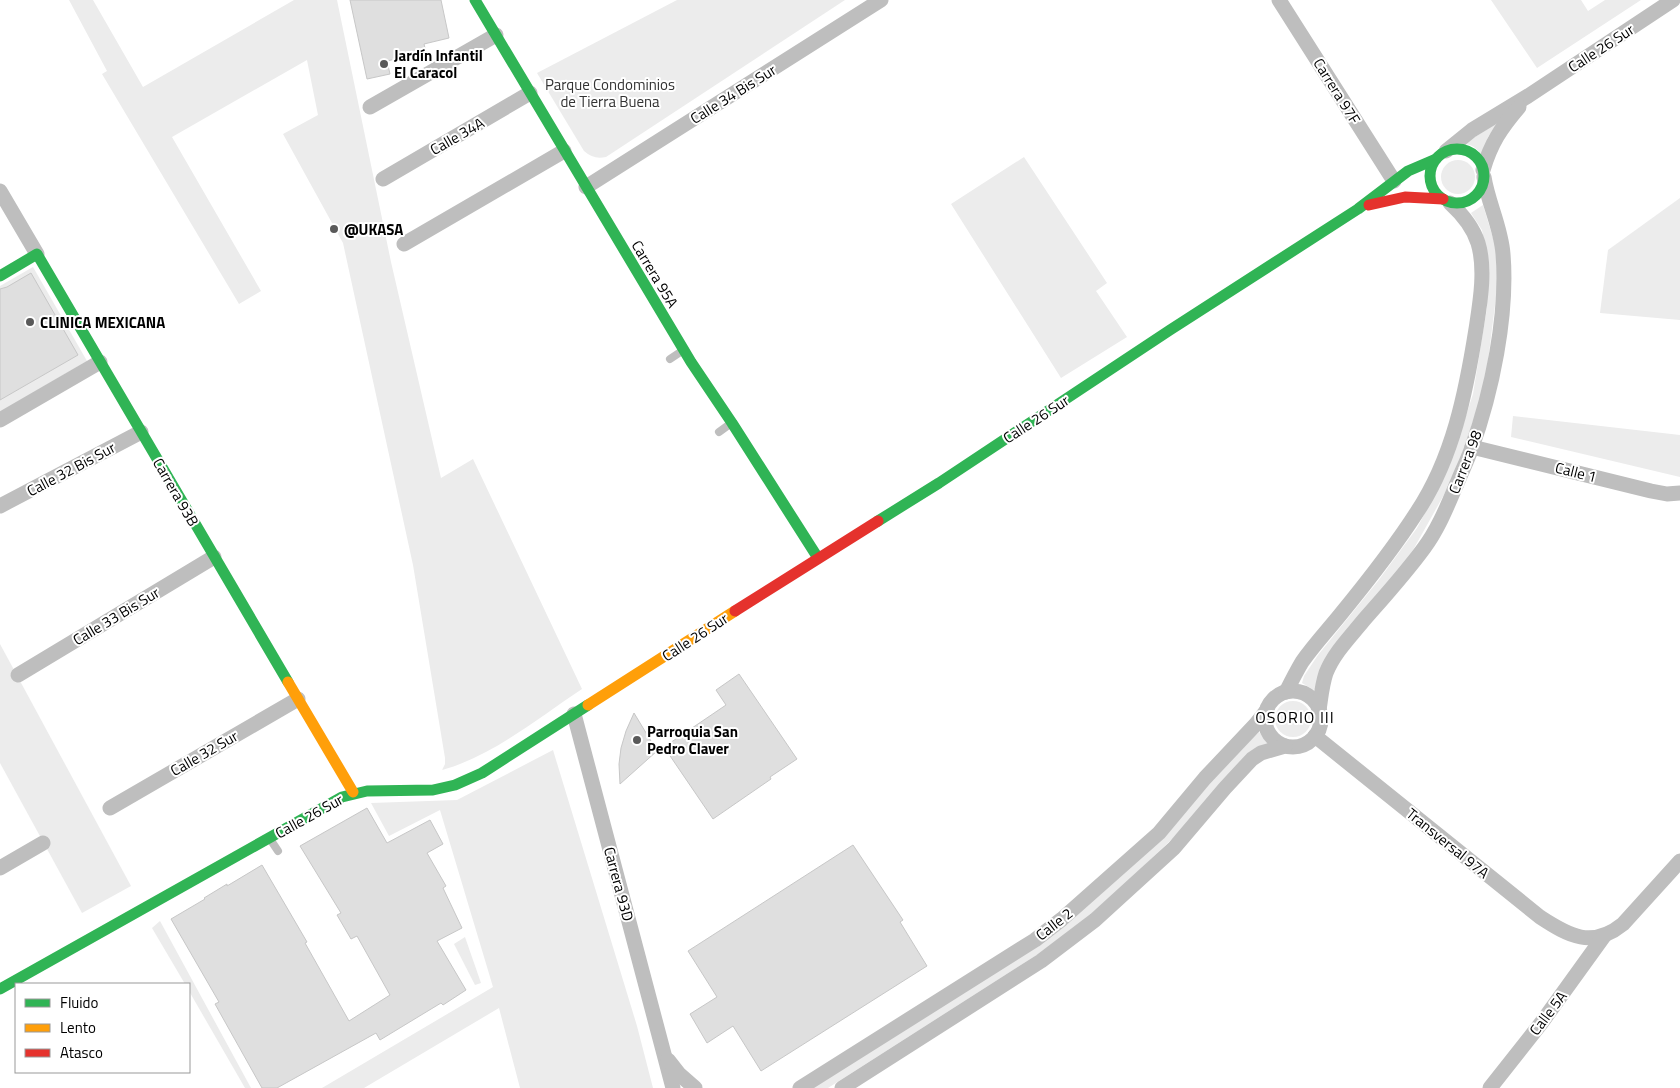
<svg xmlns="http://www.w3.org/2000/svg" width="1680" height="1088" font-family="'Titillium Web',sans-serif">
	<rect width="100%" height="100%" fill="#fff"/>
	<g fill="#ececec">
		<path d="M 69,0 L 93,0 L 143,87 L 294,0 L 337,0 L 391,262 L 441,478 L 473,459 L 582,689 C 538,718 493,756 442,770 L 445,764 L 445,758 L 413,565 L 343,243 L 283,134 L 318,115 L 307,60 L 172,137 L 261,291 L 239,304 L 102,74 L 107,71 Z"/>
		<path d="M 677,0 L 845,0 L 606,157 C 597,159 591,157 584,151 L 537,73 Z"/>
		<polygon points="1491,0 1581,0 1588,11 1605,0 1641,0 1537,68"/>
		<path d="M 1497,123 L 1488,137 L 1483,156 C 1477,149 1473,144 1464,144 Z"/>
		<polygon points="1024,157 1107,283 1096,291 1127,337 1061,378 951,204"/>
		<circle cx="1458" cy="177" r="17"/>
		<polygon points="1680,198 1680,320 1600,313 1608,250"/>
		<polygon points="1483,205 1496,248 1497,289 1485,385 1455,475 1413,550 1314,690 1302,683 1304,676 1318,655 1378,581 1417,528 1441,483 1460,434 1473,394 1487,308 1487,255 1482,230 1471,213"/>
		<polygon points="33,267 87,361 0,412 0,286"/>
		<polygon points="1513,416 1680,435 1680,477 1511,437"/>
		<polygon points="0,644 131,886 82,913 0,763"/>
		<circle cx="1293" cy="719" r="18"/>
		<polygon points="1259,732 1270,745 1128,881 1084,920 1038,954 828,1088 813,1088 1052,935"/>
		<polygon points="553,750 637,1026 653,1088 520,1088 499,1008 364,1088 322,1088 493,987 440,810 389,836 371,803 457,800"/>
		<polygon points="160,921 251,1088 245,1088 189,991 189,984 185,984 152,928"/>
		<polygon points="465,937 481,983 475,985 454,944"/>
	</g>
	<g fill="#dfdfdf" stroke="#c7c7c7">
		<polygon points="350,0 441,0 449,38 424,44 426,52 387,61 390,74 367,79"/>
		<polygon points="31,273 78,355 0,400 0,289 7,287"/>
		<polygon points="739,674 797,759 770,777 771,779 713,819 664,747 726,705 716,690"/>
		<polygon points="634,713 657,751 620,784 619,764 621,748 626,731"/>
		<polygon points="367,808 387,843 430,820 443,844 427,853 446,886 443,888 462,928 437,941 466,990 443,1005 441,1003 380,1040 376,1033 277,1088 262,1088 215,1004 219,1002 171,919 205,899 204,898 227,884 227,886 262,865 307,942 305,943 349,1021 390,995 357,936 351,939 337,915 341,913 300,846"/>
		<polygon points="853,845 903,920 900,922 927,966 761,1071 733,1026 707,1043 690,1014 717,997 688,951"/>
	</g>
	<g fill="none" stroke-linecap="round" stroke-linejoin="round">
		<g stroke="#bebebe" stroke-width="8">
			<polyline points="670,359 682,351"/>
			<polyline points="719,432 730,424"/>
			<polyline points="270,839 278,851"/>
		</g>
		<g stroke="#bebebe" stroke-width="15">
			<polyline points="1279,0 1394,181"/>
			<polyline points="370,107 496,35"/>
			<polyline points="1446,151 1472,130 1528,96 1673,0"/>
			<path d="M 1483,170 C 1491,143 1501,128 1519,107"/>
			<polyline points="383,179 530,93"/>
			<polyline points="586,187 881,0"/>
			<polyline points="0,191 37,254"/>
			<polyline points="404,244 564,151"/>
			<polyline points="0,420 100,362"/>
			<polyline points="1472,447 1651,491 1667,494 1680,493"/>
			<polyline points="0,506 141,432"/>
			<polyline points="18,675 214,557"/>
			<circle cx="1293" cy="719" r="28"/>
			<path d="M 1286,692 C 1291,682 1296,672 1302,662 C 1313,646 1327,631 1340,615 C 1367,582 1394,548 1417,512 C 1453,458 1466,392 1476,329 C 1480,303 1486,269 1478,243 C 1473,227 1462,214 1450,203"/>
			<path d="M 1319,710 C 1321,697 1322,685 1326,673 C 1334,653 1350,637 1363,621 C 1384,597 1405,574 1424,548 C 1439,528 1448,504 1458,481 C 1462,471 1467,461 1471,450 C 1492,392 1508,315 1503,254 C 1501,227 1488,203 1484,177"/>
			<polyline points="574,714 673,1088"/>
			<path d="M 1315,736 L 1540,917 C 1569,936 1592,949 1623,924 L 1680,861"/>
			<polyline points="110,808 298,699"/>
			<polyline points="0,868 43,843"/>
			<polyline points="668,1060 679,1074 695,1088"/>
			<polyline points="800,1088 1035,940 1062,919 1159,833 1205,778 1256,724 1267,710"/>
			<polyline points="842,1088 1041,961 1095,920 1174,848 1225,788 1252,759 1261,753 1285,746"/>
			<polyline points="1490,1088 1542,1022 1604,936"/>
		</g>
		<g stroke="#30b455" stroke-width="11">
			<polyline points="475,0 691,362 732,423 818,558"/>
			<circle cx="1457" cy="176" r="27"/>
			<polyline points="0,276 37,254 288,682"/>
			<polyline points="878,521 939,483 1170,330 1358,209 1408,171 1436,159"/>
			<polyline points="0,989 342,797 367,791 433,790 455,785 482,773 588,705"/>
		</g>
		<g stroke="#ff9f0a" stroke-width="11">
			<polyline points="288,682 353,792"/>
			<polyline points="588,705 735,611"/>
		</g>
		<g stroke="#e5322d" stroke-width="11">
			<polyline points="1369,205 1405,197 1443,199"/>
			<polyline points="735,611 878,521"/>
		</g>
	</g>
	<g fill="#595959" stroke="#fff" stroke-width="2">
		<circle cx="384" cy="64" r="5"/>
		<circle cx="334" cy="229" r="5"/>
		<circle cx="30" cy="322" r="5"/>
		<circle cx="637" cy="740" r="5"/>
	</g>
	<g text-anchor="middle" dominant-baseline="central" stroke-width="4" stroke-linejoin="round" paint-order="stroke">
		<g font-size="15" fill="#000" stroke="#fff">
			<text transform="translate(1601 48) rotate(-33)">Calle 26 Sur</text>
			<text transform="translate(1337 91) rotate(58)">Carrera 97F</text>
			<text transform="translate(733 94) rotate(-32)">Calle 34 Bis Sur</text>
			<text transform="translate(457 136) rotate(-30)">Calle 34A</text>
			<text transform="translate(655 274) rotate(59)">Carrera 95A</text>
			<text transform="translate(1036 419) rotate(-33)">Calle 26 Sur</text>
			<text transform="translate(1465 462) rotate(-69)">Carrera 98</text>
			<text transform="translate(71 469) rotate(-28)">Calle 32 Bis Sur</text>
			<text transform="translate(1576 472) rotate(14)">Calle 1</text>
			<text transform="translate(176 492) rotate(60)">Carrera 93B</text>
			<text transform="translate(116 616) rotate(-31)">Calle 33 Bis Sur</text>
			<text transform="translate(695 637) rotate(-33)">Calle 26 Sur</text>
			<text transform="translate(204 753) rotate(-30)">Calle 32 Sur</text>
			<text transform="translate(309 816) rotate(-29)">Calle 26 Sur</text>
			<text transform="translate(1448 843) rotate(39)">Transversal 97A</text>
			<text transform="translate(619 884) rotate(75)">Carrera 93D</text>
			<text transform="translate(1054 924) rotate(-38)">Calle 2</text>
			<text transform="translate(1548 1013) rotate(-53)">Calle 5A</text>
		</g>
		<g font-size="15" font-weight="bold" fill="#000" stroke="#fff" text-anchor="start">
			<text x="394" y="55">Jardín Infantil<tspan x="394" dy="17">El Caracol</tspan></text>
			<text x="344" y="229">@UKASA</text>
			<text x="40" y="322">CLINICA MEXICANA</text>
			<text x="647" y="731">Parroquia San<tspan x="647" dy="17">Pedro Claver</tspan></text>
		</g>
		<g font-size="15" fill="#333" stroke="#fff">
			<text x="610" y="84">Parque Condominios<tspan x="610" dy="17">de Tierra Buena</tspan></text>
		</g>
		<g font-size="16" letter-spacing="1" fill="#000" stroke="#fff">
			<text x="1295" y="717">OSORIO III</text>
		</g>
	</g>
	<rect x="15" y="983" width="175" height="90" fill="#ffffff" stroke="#999999"/>
	<rect x="25" y="999" width="25" height="8" fill="#30b455" stroke="#999999"/>
	<text x="60" y="1008" font-size="15" fill="#000000">Fluido</text>
	<rect x="25" y="1024" width="25" height="8" fill="#ff9f0a" stroke="#999999"/>
	<text x="60" y="1033" font-size="15" fill="#000000">Lento</text>
	<rect x="25" y="1049" width="25" height="8" fill="#e5322d" stroke="#999999"/>
	<text x="60" y="1058" font-size="15" fill="#000000">Atasco</text>
</svg>
